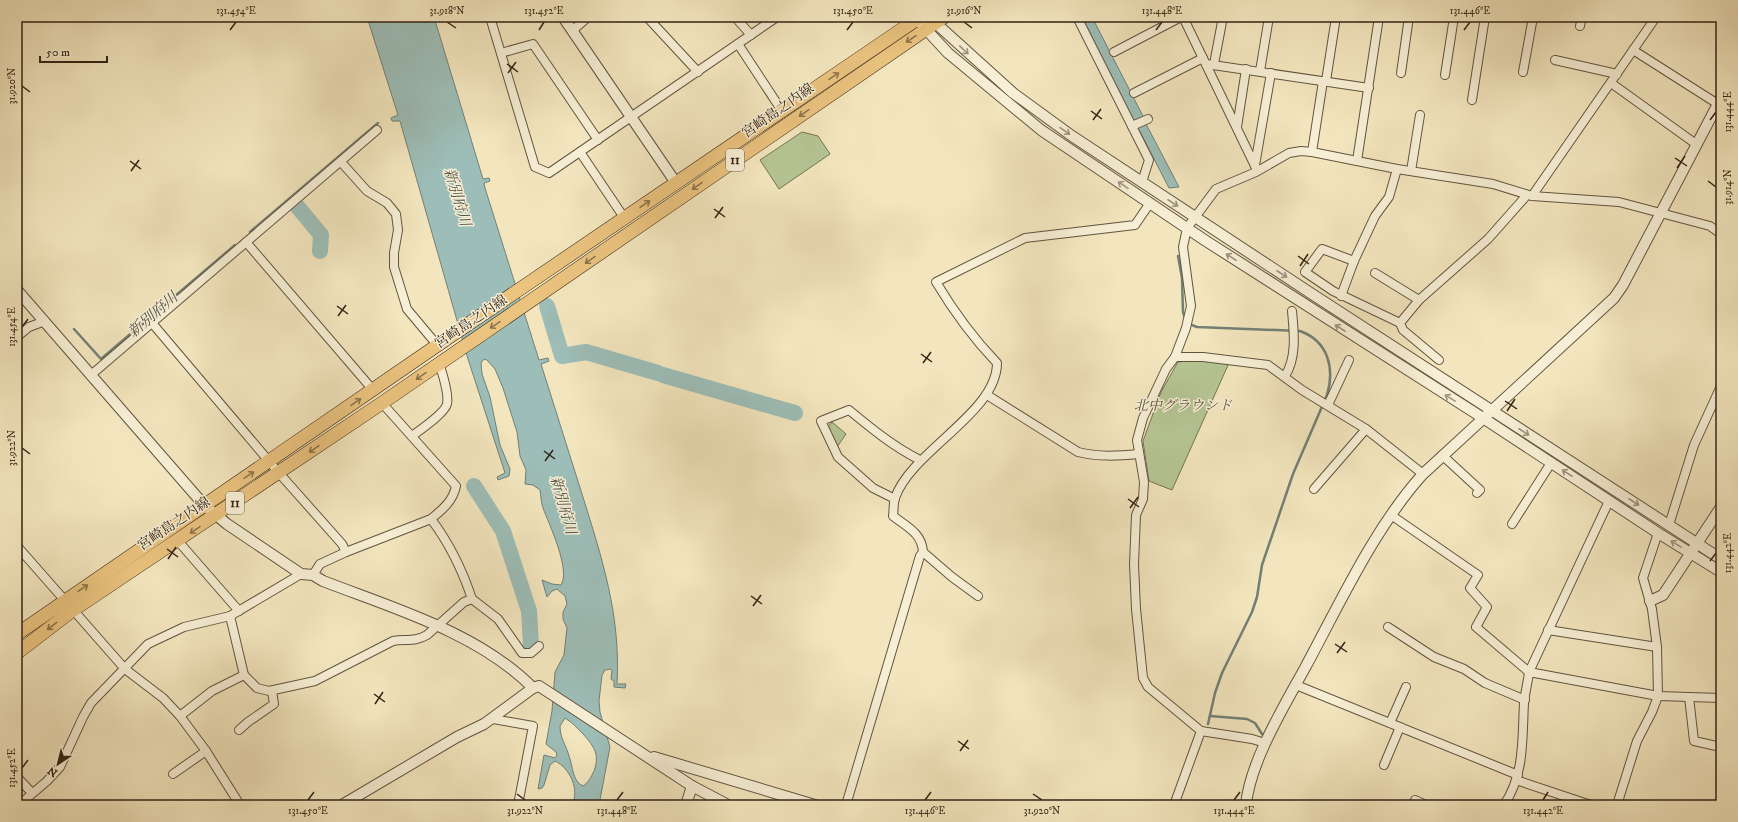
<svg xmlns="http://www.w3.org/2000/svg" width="1738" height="822" font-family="'IM FELL DW Pica','Noto Serif JP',serif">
	<rect width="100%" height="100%" fill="#f3e6be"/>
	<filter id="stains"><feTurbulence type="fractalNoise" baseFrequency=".005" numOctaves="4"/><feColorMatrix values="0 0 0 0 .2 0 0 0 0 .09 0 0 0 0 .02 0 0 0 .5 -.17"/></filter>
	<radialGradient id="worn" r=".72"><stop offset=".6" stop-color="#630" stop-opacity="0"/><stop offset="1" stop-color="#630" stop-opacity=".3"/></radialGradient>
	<g fill="#b6c695" stroke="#747455">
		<polygon points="802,132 818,136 830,154 779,189 760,160"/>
		<polygon points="1194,360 1229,363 1172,490 1149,481 1143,441 1161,392 1178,362"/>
		<polygon points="832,422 846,434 837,447 828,427"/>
	</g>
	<g fill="#9dbeb8" stroke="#728077" fill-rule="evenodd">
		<path d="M 367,17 L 434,17 L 483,179 L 489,178 L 490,181 L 484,183 L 485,188 L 539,360 L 548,358 L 549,361 L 541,364 C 555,407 568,451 582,494 C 602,558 621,616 617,684 L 626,684 L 625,688 L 614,687 L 614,681 L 611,679 L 612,670 L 610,669 L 605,670 L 602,675 L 599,701 L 600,712 L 610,747 L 599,805 L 572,805 C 580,790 570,768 555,761 L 550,765 L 544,785 L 542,788 L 538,789 L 544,755 L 555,758 L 557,755 L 556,752 L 546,744 L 552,711 L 555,672 L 564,655 L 567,628 L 563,619 L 563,612 L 567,604 L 565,596 L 557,589 L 552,591 L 547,597 L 542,580 L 552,584 L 561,585 C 571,570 549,524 543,508 C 541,502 541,496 540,490 L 533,485 L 525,484 L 526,470 L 520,456 L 517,432 L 503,388 L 495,369 L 487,360 L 484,359 L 481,363 L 482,374 L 490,397 L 500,445 L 510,469 L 509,476 L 498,480 L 497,477 L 505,473 L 468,359 L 400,121 L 392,121 L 391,118 L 398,115 ZM 565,718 C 573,723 577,728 584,735 C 594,747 600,754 594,771 C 591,777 588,783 583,786 C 572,781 573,766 569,756 C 566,745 560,738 560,726 Z"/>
		<polygon points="1082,17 1092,17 1145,120 1135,124"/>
		<polygon points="1145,122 1179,187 1169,188 1137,126"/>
	</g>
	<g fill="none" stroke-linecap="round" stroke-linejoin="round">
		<g stroke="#728077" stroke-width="2.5">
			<polyline points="250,232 378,123"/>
			<polyline points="1178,256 1182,278 1183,312 1185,318"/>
			<path d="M 1189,324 L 1197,327 L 1300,331 C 1328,341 1335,368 1327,395 L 1293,474 L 1262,565 L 1257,597 L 1252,612 L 1222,673 L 1215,693 L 1208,724"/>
			<polyline points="74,329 101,359 235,245"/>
			<polyline points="1210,716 1247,719 1255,723 1262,734"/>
		</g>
		<g stroke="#9dbeb8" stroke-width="16">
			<polyline points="297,206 321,235 320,251"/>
			<polyline points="547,306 562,356 586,352 658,373"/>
			<polyline points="663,375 795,413"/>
			<polyline points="474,486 503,531 529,611 531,645"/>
		</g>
		<defs>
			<g id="minor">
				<polyline points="490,17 535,167 549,173 777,17"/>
				<polyline points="647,17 698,72"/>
				<polyline points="735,17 751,35"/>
				<polyline points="1077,17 1149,160 1142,182"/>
				<polyline points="1183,17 1257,170"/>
				<polyline points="1580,26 1582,17"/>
				<polyline points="572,31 588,17"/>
				<polyline points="738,44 782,111"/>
				<polyline points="1633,50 1721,106"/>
				<polyline points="1114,52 1181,17"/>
				<polyline points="501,53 533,44 598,140"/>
				<polyline points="1555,60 1617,74"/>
				<polyline points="1206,64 1369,88"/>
				<polyline points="1214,64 1222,22"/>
				<polyline points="1260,71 1269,17"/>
				<polyline points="1523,72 1533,17"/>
				<polyline points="1401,73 1409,17"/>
				<polyline points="1445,75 1454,17"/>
				<polyline points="1326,81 1336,17"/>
				<polyline points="1611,83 1696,144"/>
				<polyline points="1134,93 1203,58"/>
				<polyline points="1472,100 1485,17"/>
				<polyline points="1132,126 1148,119"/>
				<polyline points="1237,127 1246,69"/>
				<polyline points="580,152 625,219"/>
				<polyline points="1312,152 1323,81"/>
				<polyline points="1357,161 1379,17"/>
				<polyline points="341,162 367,191 387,203 396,214 398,230 394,253 394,267 407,309 438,346"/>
				<polyline points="1255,165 1271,73"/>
				<polyline points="1411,171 1420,115"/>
				<polyline points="1532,196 1656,17"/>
				<polyline points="246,242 373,390"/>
				<polyline points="1354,261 1322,249 1305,272 1333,291 1400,323"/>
				<polyline points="1375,273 1419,300"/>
				<polyline points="1341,296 1354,261 1375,216 1389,197 1397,169"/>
				<polyline points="152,323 279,473 342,544 346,552"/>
				<polyline points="17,337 29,327 45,321"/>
				<polyline points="1175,357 1203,357 1268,365 1302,390 1366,429 1423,474"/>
				<polyline points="1439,360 1403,330 1400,323 1419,300 1488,239 1527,195"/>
				<polyline points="91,375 377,130"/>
				<path d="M 1285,376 C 1297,358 1294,332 1292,311"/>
				<path d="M 987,395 L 1078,452 C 1098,457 1117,456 1139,454"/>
				<polyline points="1328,405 1349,360"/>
				<path d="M 412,436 C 420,430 445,413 447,404 C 449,394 442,372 439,363"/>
				<polyline points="1442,455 1480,490 1477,493"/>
				<polyline points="1314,489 1366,429"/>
				<path d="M 895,499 L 873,488 L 838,457 L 821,421 L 849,410 C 872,429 894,447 920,460"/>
				<polyline points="1391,515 1478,575 1470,588 1487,607 1476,627 1529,672 1609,501"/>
				<polyline points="1512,524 1551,463"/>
				<polyline points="1669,525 1694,445 1721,386"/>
				<polyline points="178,541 239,611"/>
				<polyline points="17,546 125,669 163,698 180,716 206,751 240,805"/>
				<polyline points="923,552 952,577 978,596"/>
				<path d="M 313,575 L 320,564 L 346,552 L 431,519 C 443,509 453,501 456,486 L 382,403"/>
				<polyline points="472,599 498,619 522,653 531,653 539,646"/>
				<path d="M 230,616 L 244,675 L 257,688 L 269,691 L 315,681 L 393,641 C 406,639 415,642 427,635 L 464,602 L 472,599 C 462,569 450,544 431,519"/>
				<polyline points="1388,627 1434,657 1464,669 1485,683 1525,700"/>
				<polyline points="1548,630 1657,647"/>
				<polyline points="1296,685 1518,775"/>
				<polyline points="1689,697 1694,741 1721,747"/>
				<polyline points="180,716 212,691 244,675"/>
				<polyline points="493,719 533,726 518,805"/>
				<polyline points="1390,723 1406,687"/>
				<polyline points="239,730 248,722 274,704 272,691"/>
				<polyline points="1265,743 1252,739 1201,731 1148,687 1143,678 1136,609 1134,564 1136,515 1143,499 1144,482 1137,440 1143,418 1166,369 1175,357 1186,328 1191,306 1183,247 1187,228 1216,189 1256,172 1289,153 1301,151 1312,152 1397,169 1493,184 1532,196 1619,202 1710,226 1721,234"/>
				<polyline points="1384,765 1400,727"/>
				<polyline points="173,774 206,751"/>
				<polyline points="17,777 32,793"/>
				<polyline points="1516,780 1591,805"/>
				<polyline points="19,805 47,781 60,767 83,717 91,703 148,644 184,627 230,616 301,574"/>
				<path d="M 846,805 L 920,556 L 923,552 C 922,533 907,527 893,516 C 894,511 893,503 895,498 C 911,451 997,413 997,363 C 973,338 954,312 936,282 L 1025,238 L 1135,225 L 1150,203"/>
				<polyline points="1174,805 1201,731"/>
				<polyline points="1413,805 1415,800 1426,805"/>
				<path d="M 1504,805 C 1525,774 1522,738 1524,703 C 1525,692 1528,682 1529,672 L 1658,696 L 1721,698"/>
				<polyline points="1617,805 1637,741 1652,712 1658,696 1657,647 1652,609 1643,578 1658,533"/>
			</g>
			<g id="tertiary">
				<polyline points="563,17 676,183"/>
				<polyline points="929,17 1013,93 1072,136 1312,294 1721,559"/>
				<polyline points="922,25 948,53 1041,130 1206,241 1483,418 1658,533 1721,572"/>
				<path d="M 17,290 L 204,505 L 227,524 L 301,574 L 313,575 L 323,581 C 393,608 479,633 533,688 L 539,686 L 692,786 L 728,805"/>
				<polyline points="1650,601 1663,595 1721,507"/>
				<polyline points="654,757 815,805"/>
				<polyline points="342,805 457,737 484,724 533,688"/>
				<polyline points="686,805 692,786"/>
				<path d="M 1246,805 C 1250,761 1285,705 1306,666 C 1340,603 1375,527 1423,474 L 1614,298 L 1623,285 L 1721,98"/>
			</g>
			<g id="primary">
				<polyline points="17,634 445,340 920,17"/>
				<polyline points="17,653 73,610 382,403 944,17"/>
			</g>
		</defs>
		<use href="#minor" stroke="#62543f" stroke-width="10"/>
		<use href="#tertiary" stroke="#62543f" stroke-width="12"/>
		<use href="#primary" stroke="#322315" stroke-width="14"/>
		<use href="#minor" stroke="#f7efd5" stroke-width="8"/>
		<use href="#tertiary" stroke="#f7efd5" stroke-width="10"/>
		<use href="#primary" stroke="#eac37f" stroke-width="13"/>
	</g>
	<defs><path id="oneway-shaft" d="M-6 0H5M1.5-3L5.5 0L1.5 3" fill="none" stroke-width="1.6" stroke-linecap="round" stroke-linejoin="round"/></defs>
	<g stroke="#8e734a">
		<use href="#oneway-shaft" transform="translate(911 39) rotate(146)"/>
		<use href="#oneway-shaft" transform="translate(834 76) rotate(-34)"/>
		<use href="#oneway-shaft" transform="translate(804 113) rotate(145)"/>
		<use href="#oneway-shaft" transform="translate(697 186) rotate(145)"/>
		<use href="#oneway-shaft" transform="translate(645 204) rotate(-35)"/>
		<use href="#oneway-shaft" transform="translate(590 260) rotate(145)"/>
		<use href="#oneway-shaft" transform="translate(495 325) rotate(146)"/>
		<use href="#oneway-shaft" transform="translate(421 376) rotate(145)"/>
		<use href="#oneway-shaft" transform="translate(356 402) rotate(-35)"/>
		<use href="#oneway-shaft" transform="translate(314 449) rotate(146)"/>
		<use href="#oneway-shaft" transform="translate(249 475) rotate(-34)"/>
		<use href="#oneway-shaft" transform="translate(195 530) rotate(146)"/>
		<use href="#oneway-shaft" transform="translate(83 588) rotate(-34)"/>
		<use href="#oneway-shaft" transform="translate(52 626) rotate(142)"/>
	</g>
	<g stroke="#9e937f">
		<use href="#oneway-shaft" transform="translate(964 50) rotate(44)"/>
		<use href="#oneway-shaft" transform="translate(1065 131) rotate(35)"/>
		<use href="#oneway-shaft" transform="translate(1123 185) rotate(-146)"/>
		<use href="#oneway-shaft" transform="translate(1173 203) rotate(33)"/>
		<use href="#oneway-shaft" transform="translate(1231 257) rotate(-147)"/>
		<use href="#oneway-shaft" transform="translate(1282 274) rotate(33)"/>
		<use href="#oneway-shaft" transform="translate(1340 328) rotate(-147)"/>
		<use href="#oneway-shaft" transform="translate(1450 398) rotate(-149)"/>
		<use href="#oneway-shaft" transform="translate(1524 432) rotate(33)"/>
		<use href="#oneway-shaft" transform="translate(1567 473) rotate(-147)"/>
		<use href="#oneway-shaft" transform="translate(1634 502) rotate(33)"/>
		<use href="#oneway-shaft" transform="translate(1676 544) rotate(-149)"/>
	</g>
	<path fill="none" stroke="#322315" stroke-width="1.5" d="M 447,22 L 456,28M 964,22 L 972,28M 230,30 L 236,22M 539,30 L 544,22M 847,30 L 853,22M 1156,30 L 1162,22M 1464,30 L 1470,22M 507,64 L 518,72M 508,73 L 516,62M 22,86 L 30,92M 1091,111 L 1102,119M 1093,120 L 1101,109M 1710,120 L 1716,112M 1675,158 L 1687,166M 130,161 L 141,169M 1677,168 L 1685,156M 131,171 L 139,160M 1708,181 L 1716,187M 714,209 L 725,217M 715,218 L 723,207M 1298,256 L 1309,264M 1300,266 L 1308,254M 337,306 L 348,314M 338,316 L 346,305M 22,327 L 28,319M 921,354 L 932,362M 923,363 L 931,352M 1505,401 L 1517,409M 1507,411 L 1515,399M 22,448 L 30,454M 544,451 L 555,459M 545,461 L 553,450M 1128,499 L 1139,507M 1130,508 L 1138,497M 167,549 L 178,557M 168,559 L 176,547M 1710,561 L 1716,553M 751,596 L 762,604M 753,606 L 761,595M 1335,644 L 1347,652M 1337,653 L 1345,642M 374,694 L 385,702M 375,704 L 383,692M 958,741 L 969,749M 960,751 L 968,740M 22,768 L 28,760M 517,794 L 525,800M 1033,794 L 1042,800M 308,800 L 314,792M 617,800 L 623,792M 925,800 L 931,792M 1234,800 L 1240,792M 1543,800 L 1548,792"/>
	<g text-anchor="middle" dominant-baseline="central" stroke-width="3" stroke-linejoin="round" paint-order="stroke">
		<g fill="#f7efd5" stroke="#6d604f" stroke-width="1">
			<rect x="726" y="149" width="18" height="22" rx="3"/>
			<rect x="226" y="492" width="18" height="22" rx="3"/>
		</g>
		<g font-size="13" font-weight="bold" fill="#322315">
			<text x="735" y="160">11</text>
			<text x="235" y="503">11</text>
		</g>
		<g font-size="14" fill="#322315" stroke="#f7efd5">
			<text transform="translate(778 111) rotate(-35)">宮崎島之内線</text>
			<text transform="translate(471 322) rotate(-34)">宮崎島之内線</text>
			<text transform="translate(174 524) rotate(-34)">宮崎島之内線</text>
		</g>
		<g font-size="14" font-style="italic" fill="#5a543b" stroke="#f7efd5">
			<text x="1183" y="406">北中グラウンド</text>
		</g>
		<g font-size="15" font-style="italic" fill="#525246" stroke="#f7efd5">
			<text transform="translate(457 197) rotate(73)">新別府川</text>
			<text transform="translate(153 315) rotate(-41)">新別府川</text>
			<text transform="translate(563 505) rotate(74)">新別府川</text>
		</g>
	</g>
	<rect width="1738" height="822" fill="none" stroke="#f3e6be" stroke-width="44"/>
	<g transform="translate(58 764) rotate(215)" stroke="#f7efd5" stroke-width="3" paint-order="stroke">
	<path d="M0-3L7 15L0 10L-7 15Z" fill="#322315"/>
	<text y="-6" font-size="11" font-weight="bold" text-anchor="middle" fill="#322315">N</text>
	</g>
	<path d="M40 56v6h67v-6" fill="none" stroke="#322315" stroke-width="2"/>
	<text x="46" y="56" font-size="12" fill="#322315" stroke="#f7efd5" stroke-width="3" paint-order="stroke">50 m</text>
	<rect x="22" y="22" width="1694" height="778" fill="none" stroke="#322315" stroke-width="1.5"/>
	<g font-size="10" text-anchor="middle" fill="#322315">
		<text x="236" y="14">131.454°E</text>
		<text x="447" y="14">31.918°N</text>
		<text x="544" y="14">131.452°E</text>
		<text x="853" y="14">131.450°E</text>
		<text x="964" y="14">31.916°N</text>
		<text x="1162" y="14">131.448°E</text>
		<text x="1470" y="14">131.446°E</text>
		<text transform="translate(11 86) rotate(-90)" y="4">31.920°N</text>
		<text transform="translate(1727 112) rotate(-90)" y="4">131.444°E</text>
		<text transform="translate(1727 187) rotate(-90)" y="4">31.914°N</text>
		<text transform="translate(11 327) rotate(-90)" y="4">131.454°E</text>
		<text transform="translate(11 448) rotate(-90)" y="4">31.922°N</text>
		<text transform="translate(1727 553) rotate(-90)" y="4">131.442°E</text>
		<text transform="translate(11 768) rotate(-90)" y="4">131.452°E</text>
		<text x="308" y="814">131.450°E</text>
		<text x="525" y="814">31.922°N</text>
		<text x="617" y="814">131.448°E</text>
		<text x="925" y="814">131.446°E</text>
		<text x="1042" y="814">31.920°N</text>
		<text x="1234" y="814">131.444°E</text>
		<text x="1543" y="814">131.442°E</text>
	</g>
	<rect width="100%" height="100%" filter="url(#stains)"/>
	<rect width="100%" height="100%" fill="url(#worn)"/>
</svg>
